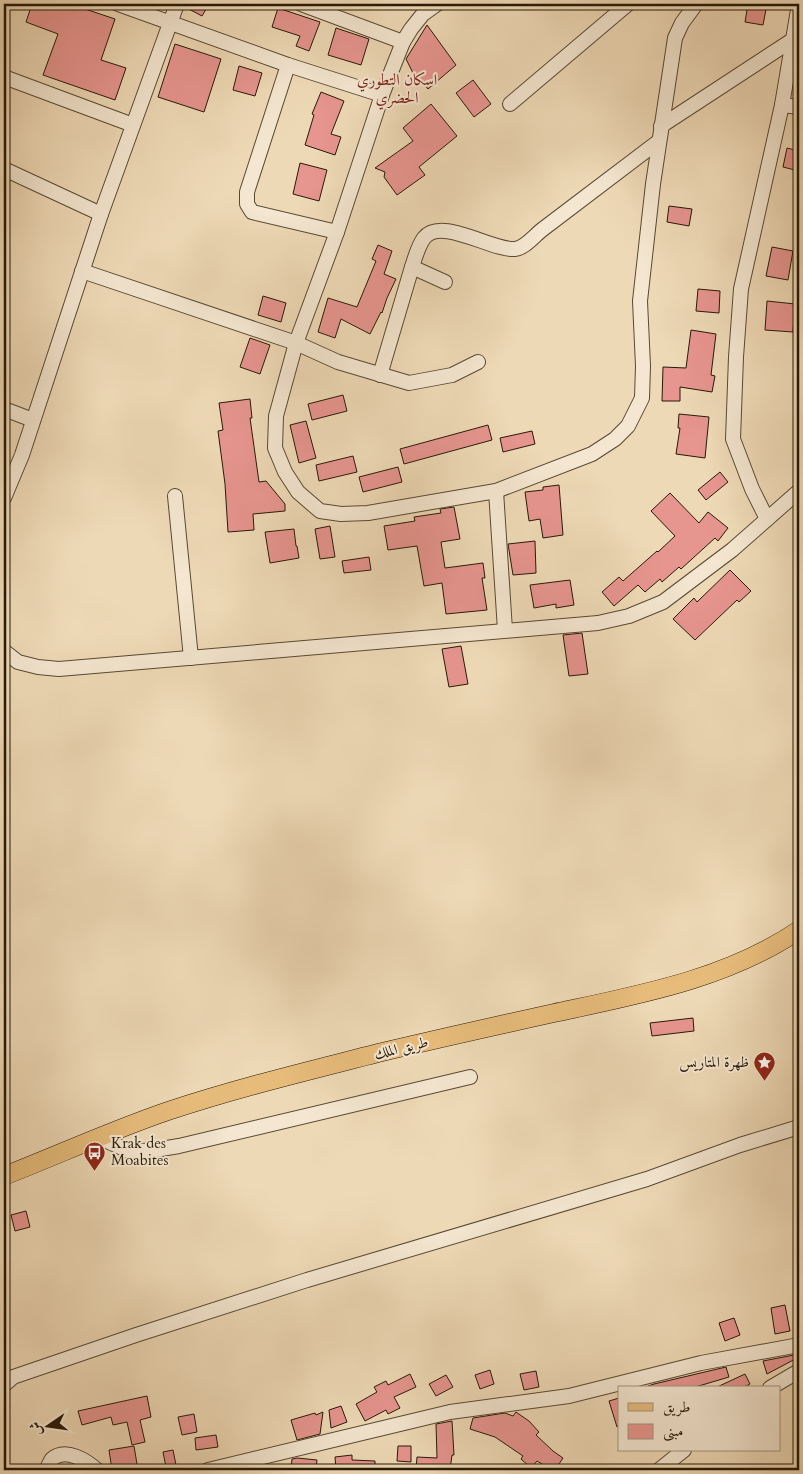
<svg xmlns="http://www.w3.org/2000/svg" width="803" height="1474" font-family="Cardo,Amiri,serif">
	<rect width="100%" height="100%" fill="#eed9b6"/>
	<filter id="stains"><feTurbulence type="fractalNoise" baseFrequency=".004" numOctaves="4"/><feColorMatrix values="0 0 0 0 .2 0 0 0 0 .09 0 0 0 0 .02 0 0 0 .5 -.17"/></filter>
	<radialGradient id="worn" r=".72"><stop offset=".6" stop-color="#630" stop-opacity="0"/><stop offset="1" stop-color="#630" stop-opacity=".3"/></radialGradient>
	<g fill="#e7958f" stroke="#271907">
		<polygon points="32,4 58,4 75,10 76,6 115,19 101,60 126,68 115,100 43,75 58,34 26,22"/>
		<polygon points="186,4 209,4 202,16 185,7"/>
		<polygon points="748,4 767,4 763,25 745,22"/>
		<polygon points="278,8 320,22 309,51 296,46 300,36 272,27"/>
		<polygon points="427,25 456,65 428,89 414,72 413,73 406,59"/>
		<polygon points="336,28 369,39 361,65 328,55"/>
		<polygon points="175,44 221,59 204,112 158,97"/>
		<polygon points="239,66 262,73 255,96 233,90"/>
		<polygon points="473,80 491,104 474,117 456,93"/>
		<polygon points="321,92 344,101 331,134 341,137 335,155 305,145 314,115 312,114"/>
		<polygon points="431,104 457,136 419,167 425,175 397,195 384,177 385,172 375,168 413,141 403,128"/>
		<polygon points="787,148 799,151 799,171 783,167"/>
		<polygon points="300,163 327,170 319,201 293,194"/>
		<polygon points="669,206 692,209 689,226 667,222"/>
		<polygon points="378,245 392,251 384,274 396,279 387,298 382,313 381,312 370,334 341,319 335,338 318,332 328,298 357,307 376,261 372,259"/>
		<polygon points="772,247 793,251 788,280 766,276"/>
		<polygon points="698,289 720,291 719,313 696,311"/>
		<polygon points="263,296 286,303 281,322 258,315"/>
		<polygon points="767,301 795,304 793,332 765,330"/>
		<polygon points="691,330 716,334 711,375 715,376 712,392 680,387 680,401 662,401 663,367 686,368"/>
		<polygon points="250,338 270,345 260,374 240,367"/>
		<polygon points="343,395 347,411 312,420 308,404"/>
		<polygon points="250,399 252,418 250,418 259,482 266,481 285,504 285,511 253,514 254,530 228,532 225,484 218,431 223,430 219,403"/>
		<polygon points="679,414 709,417 705,458 676,454 680,428 678,428"/>
		<polygon points="306,421 316,458 299,463 290,425"/>
		<polygon points="488,425 492,440 404,464 400,449"/>
		<polygon points="532,431 535,444 503,452 500,438"/>
		<polygon points="353,456 357,472 319,481 316,465"/>
		<polygon points="398,467 402,482 363,492 359,477"/>
		<polygon points="720,472 728,482 706,500 698,490"/>
		<polygon points="559,485 563,535 543,538 540,519 529,521 525,492 543,490 543,487"/>
		<polygon points="670,493 699,523 708,512 728,528 718,541 715,538 681,569 679,567 662,582 660,579 645,592 638,585 614,606 602,592 619,577 623,581 657,551 658,552 675,536 651,511"/>
		<polygon points="454,507 460,539 441,542 445,568 483,563 485,578 482,578 487,610 446,614 442,583 424,586 417,546 388,550 384,526 415,521 414,517 441,513 440,509"/>
		<polygon points="330,526 335,557 320,559 315,529"/>
		<polygon points="294,529 296,546 297,546 299,558 270,563 265,532"/>
		<polygon points="535,541 536,573 513,575 508,544"/>
		<polygon points="369,557 371,570 344,573 342,561"/>
		<polygon points="730,570 751,591 739,602 737,600 695,640 673,619 694,598 697,602"/>
		<polygon points="570,580 574,605 556,608 556,604 534,608 530,585"/>
		<polygon points="582,633 588,674 569,676 563,635"/>
		<polygon points="461,646 468,684 449,687 442,649"/>
		<polygon points="693,1018 694,1031 652,1036 650,1023"/>
		<polygon points="26,1211 30,1227 15,1231 11,1215"/>
		<polygon points="785,1305 790,1331 775,1334 771,1308"/>
		<polygon points="734,1318 740,1335 725,1341 719,1323"/>
		<polygon points="799,1354 799,1357 767,1374 763,1361"/>
		<polygon points="726,1367 729,1377 692,1388 649,1388 648,1386 654,1384"/>
		<polygon points="490,1370 494,1384 480,1389 475,1375"/>
		<polygon points="536,1371 539,1387 524,1390 520,1374"/>
		<polygon points="410,1374 416,1387 394,1397 400,1408 388,1414 386,1410 365,1421 356,1404 377,1392 374,1387 386,1381 388,1385"/>
		<polygon points="745,1374 750,1384 742,1388 715,1388"/>
		<polygon points="446,1375 453,1387 436,1396 429,1384"/>
		<polygon points="147,1396 151,1417 140,1420 145,1442 132,1445 127,1422 113,1425 111,1417 82,1425 78,1411"/>
		<polygon points="619,1398 619,1426 617,1427 609,1401"/>
		<polygon points="341,1406 347,1422 331,1428 329,1410"/>
		<polygon points="323,1412 320,1434 297,1440 291,1420 315,1413 316,1415"/>
		<polygon points="516,1412 529,1421 539,1432 536,1435 553,1451 563,1458 555,1470 552,1470 537,1461 531,1468 521,1459 523,1456 495,1437 470,1429 473,1418 505,1413 513,1416"/>
		<polygon points="194,1414 197,1432 182,1435 178,1417"/>
		<polygon points="452,1421 454,1455 452,1455 450,1470 416,1470 417,1457 437,1458 436,1424"/>
		<polygon points="216,1435 218,1447 196,1450 195,1438"/>
		<polygon points="134,1446 138,1470 112,1470 109,1450"/>
		<polygon points="398,1446 411,1446 411,1462 397,1461"/>
		<polygon points="173,1450 176,1465 166,1467 163,1452"/>
		<polygon points="352,1455 352,1460 375,1461 375,1470 336,1470 335,1457"/>
		<polygon points="297,1458 317,1460 316,1470 291,1470 292,1459"/>
	</g>
	<g fill="none" stroke-linecap="round" stroke-linejoin="round">
		<defs>
			<g id="minor">
				<polyline points="118,4 288,65 382,95"/>
				<polyline points="301,4 403,42"/>
				<polyline points="437,4 423,14 411,29 403,42 382,95 337,232 296,343 276,416 275,448 285,472 298,492 320,511 341,514 368,513 496,491 592,454 615,439 628,426 642,398 643,366 640,301 653,184 675,38 682,23 696,4"/>
				<polyline points="288,65 247,192 247,204 252,212 337,232"/>
				<polyline points="4,77 133,125"/>
				<polyline points="510,104 628,4"/>
				<polyline points="782,105 799,107"/>
				<polyline points="661,126 794,39"/>
				<polyline points="4,169 101,214"/>
				<path d="M 412,267 C 415,258 418,246 424,238 C 441,216 492,251 515,249 C 525,248 535,235 543,229 L 659,141"/>
				<polyline points="82,271 296,343 338,362 409,383 452,375 478,362"/>
				<polyline points="380,375 412,267 445,282"/>
				<polyline points="4,409 33,420"/>
				<polyline points="496,491 505,630"/>
				<polyline points="175,496 191,658"/>
				<polyline points="4,498 22,455 101,214 177,4"/>
				<polyline points="767,519 752,489 733,439 736,357 741,289 782,105 799,4"/>
				<polyline points="4,651 18,662 38,667 59,669 598,623 629,616 663,602 732,550 799,491"/>
				<polyline points="98,1137 127,1150 149,1151 179,1146 470,1077"/>
				<polyline points="4,1385 13,1377 136,1335 307,1280 647,1179 740,1145 799,1127"/>
				<polyline points="770,1388 799,1371"/>
				<path d="M 46,1470 C 48,1467 50,1462 52,1459 C 66,1447 87,1461 97,1470"/>
				<polyline points="208,1470 450,1412 569,1396 701,1363 799,1345"/>
				<polyline points="659,1470 684,1450"/>
			</g>
			<path id="major" d="M 4,1176 C 58,1155 112,1130 168,1111 C 237,1088 308,1071 378,1053 C 437,1039 495,1026 554,1013 C 638,995 727,979 799,930"/>
		</defs>
		<use href="#minor" stroke="#594933" stroke-width="16"/>
		<use href="#major" stroke="#271907" stroke-width="19"/>
		<use href="#minor" stroke="#f4e6d0" stroke-width="14"/>
		<use href="#major" stroke="#e7bc7b" stroke-width="18"/>
	</g>
	<defs>
		<symbol id="sight-pin" viewBox="-11 -11 22 30"><path d="M0 17L-7.5 6A9.5 9.5 0 1 1 7.5 6Z" fill="#8f2418" stroke="#f4e6d0"/><path d="M0-6L1.8-2.2L6-1.7L2.9 1.2L3.7 5.4L0 3.3L-3.7 5.4L-2.9 1.2L-6-1.7L-1.8-2.2Z" fill="#fff"/></symbol>
		<symbol id="bus-pin" viewBox="-11 -11 22 30"><path d="M0 17L-7.5 6A9.5 9.5 0 1 1 7.5 6Z" fill="#8f2418" stroke="#f4e6d0"/><path d="M-5-6H5V4H4V6H2V4H-2V6H-4V4H-5ZM-3.5-4V0h7V-4ZM-3.5 1.2v1.5H-2V1.2ZM2 1.2v1.5H3.5V1.2Z" fill="#fff"/></symbol>
	</defs>
	<g fill-rule="evenodd">
		<use href="#sight-pin" x="752" y="1050" width="25" height="34"/>
		<use href="#bus-pin" x="82" y="1140" width="25" height="34"/>
	</g>
	<g text-anchor="middle" dominant-baseline="central" stroke-width="4" stroke-linejoin="round" paint-order="stroke">
		<g font-size="15" fill="#271907" stroke="#f4e6d0">
			<text transform="translate(401 1048) rotate(-14)">طريق الملك</text>
		</g>
		<g font-size="15" fill="#271907" stroke="#f4e6d0" text-anchor="end">
			<text x="749" y="1062">ظهرة المتاريس</text>
			<text x="111" y="1143" text-anchor="start">Krak des<tspan x="111" dy="17">Moabites</tspan></text>
		</g>
		<g font-size="16" fill="#7a1f14" stroke="#f4e6d0">
			<text x="397" y="80">اسكان التطوري<tspan x="397" dy="18">الحضري</tspan></text>
		</g>
	</g>
	<rect width="803" height="1474" fill="none" stroke="#eed9b6" stroke-width="20"/>
	<rect x="5" y="5" width="793" height="1464" fill="none" stroke="#271907" stroke-width="2.5"/>
	<rect x="10" y="10" width="783" height="1454" fill="none" stroke="#271907"/>
	<rect x="618" y="1386" width="162" height="65" fill="#f4e6d0" stroke="#a29480"/>
	<rect x="628" y="1403" width="25" height="8" fill="#e7bc7b" stroke="#a29480"/>
	<text x="663" y="1412" font-size="15" fill="#271907">طريق</text>
	<rect x="628" y="1424" width="25" height="15" fill="#e7958f" stroke="#a29480"/>
	<text x="663" y="1436" font-size="15" fill="#271907">مبنى</text>
	<g transform="translate(48 1426) rotate(257)" stroke="#f4e6d0" stroke-width="4" paint-order="stroke">
	<path d="M0-4L9 19L0 12L-9 19Z" fill="#271907"/>
	<text y="-8" font-size="14" font-weight="bold" text-anchor="middle" fill="#271907">ش</text>
	</g>
	<rect width="100%" height="100%" filter="url(#stains)"/>
	<rect width="100%" height="100%" fill="url(#worn)"/>
</svg>
